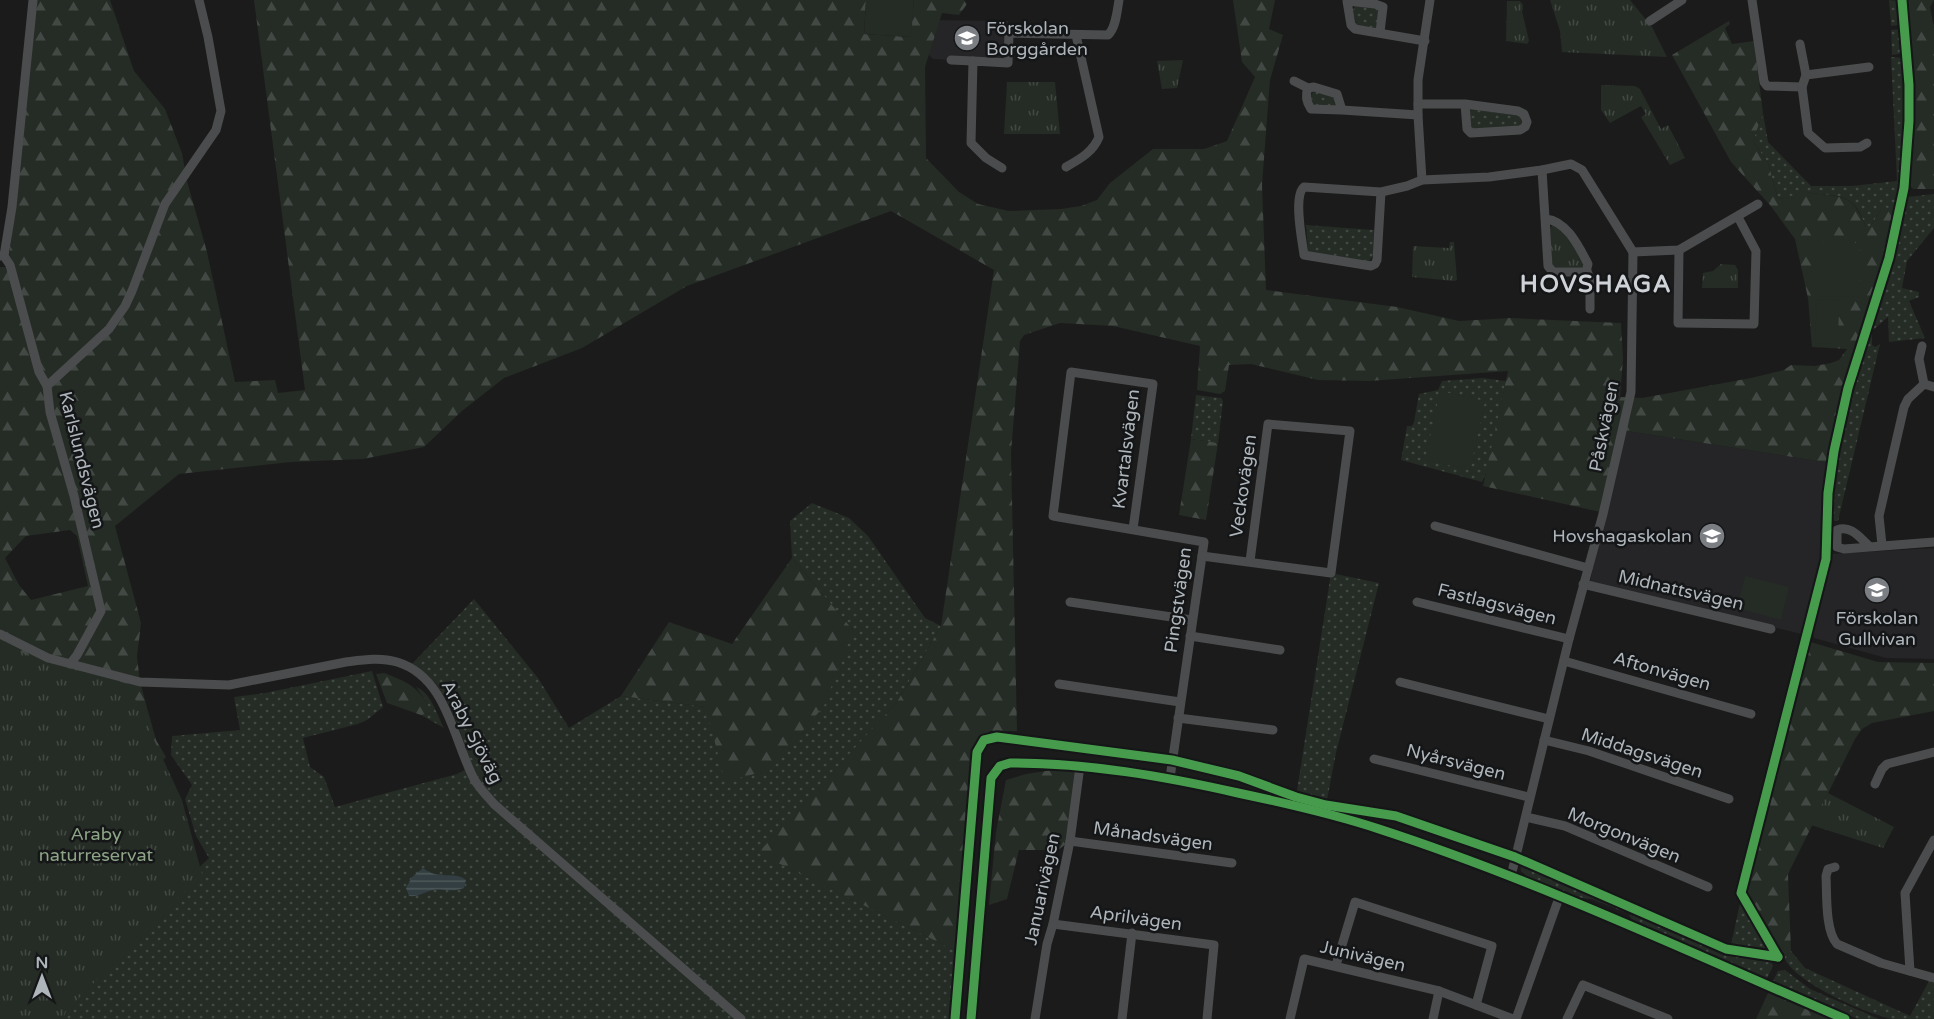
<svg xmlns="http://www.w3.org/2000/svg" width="1934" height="1019" font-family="'Varela Round',sans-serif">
	<defs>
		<pattern id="grass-dots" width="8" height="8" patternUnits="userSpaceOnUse" patternTransform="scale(1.5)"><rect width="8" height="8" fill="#252b25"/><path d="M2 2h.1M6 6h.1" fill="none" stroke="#424843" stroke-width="1.8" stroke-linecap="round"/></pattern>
		<pattern id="forest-firs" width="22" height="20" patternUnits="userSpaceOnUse" patternTransform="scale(1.5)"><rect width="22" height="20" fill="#252b25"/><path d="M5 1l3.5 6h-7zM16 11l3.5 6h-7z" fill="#424843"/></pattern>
		<pattern id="park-tufts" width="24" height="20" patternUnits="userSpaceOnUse" patternTransform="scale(1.5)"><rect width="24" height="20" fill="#252b25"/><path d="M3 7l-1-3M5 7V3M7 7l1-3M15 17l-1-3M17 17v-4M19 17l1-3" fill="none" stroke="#424843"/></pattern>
		<pattern id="water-rules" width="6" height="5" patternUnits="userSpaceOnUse" patternTransform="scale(1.5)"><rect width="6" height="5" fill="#323e41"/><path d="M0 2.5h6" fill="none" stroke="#4d585a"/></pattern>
	</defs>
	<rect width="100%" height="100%" fill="#1b1b1b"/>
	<g fill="#252527">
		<polygon points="928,20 1008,21 1008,63 933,59 927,53"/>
		<polygon points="1627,431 1830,463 1823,560 1806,628 1801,634 1590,582 1605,513"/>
		<polygon points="1934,548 1934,659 1886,658 1814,638 1811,628 1830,554"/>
	</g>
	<g fill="url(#grass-dots)">
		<polygon points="1889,0 1900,1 1902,21 1899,25 1891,26"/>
		<polygon points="1355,6 1377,8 1379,12 1376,28 1356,25 1353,10"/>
		<polygon points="1901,29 1903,32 1905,53 1892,55 1891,30"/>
		<path d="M 1891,57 L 1905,58 C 1907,113 1911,172 1893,225 L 1892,211 L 1881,210 L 1870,227 L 1866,227 C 1856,200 1848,196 1820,194 C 1815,194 1811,192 1806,193 C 1796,195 1788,198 1778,199 L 1768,163 L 1753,141 L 1763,113 L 1768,142 L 1811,186 L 1852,186 L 1897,181 Z"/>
		<polygon points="1314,91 1334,96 1337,105 1335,107 1313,105 1310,96"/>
		<polygon points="1471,109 1521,116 1522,123 1519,126 1474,130 1470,125 1469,112"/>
		<polygon points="1934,194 1934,228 1907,261 1902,288 1919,292 1919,297 1909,301 1925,338 1889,342 1888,317 1872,331 1872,345 1875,347 1880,344 1838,521 1835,521 1829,515 1835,462 1850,388 1884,282 1904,200 1907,197"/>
		<polygon points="1306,225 1374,230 1373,255 1369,262 1308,251"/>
		<polygon points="1483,378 1506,381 1488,468 1482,482 1401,460 1407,426 1412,426 1414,422 1419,394 1438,390 1442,381"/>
		<polygon points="1196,395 1221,398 1223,401 1218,443 1191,439"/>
		<path d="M 812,503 L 849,518 L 868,536 L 925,618 L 941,626 L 897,702 L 759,853 L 958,952 L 950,1019 L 37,1019 L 209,858 L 196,836 L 185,799 L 192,785 L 171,755 L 172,736 L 240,730 L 234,697 L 265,693 L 372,671 L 383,707 L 367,720 L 358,724 L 303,738 L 310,767 L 324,777 L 335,807 L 457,774 L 472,766 C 463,740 454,709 437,685 C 430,676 420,671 411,665 L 474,599 L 538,678 L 569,728 L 621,696 L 707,707 L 714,736 L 853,630 L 792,558 L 790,521 Z"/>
		<polygon points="1331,573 1379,583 1336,753 1326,805 1296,797"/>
		<path d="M 416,687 C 431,692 437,715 444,728 L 421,715 L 431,713 L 425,700 Z"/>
		<polygon points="1520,862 1631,910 1624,912 1592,899 1576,898 1531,880 1521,871"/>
		<polygon points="1742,900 1770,947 1770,951 1767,954 1734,949 1731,945 1740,903"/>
		<polygon points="1638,912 1729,951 1770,959 1773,966 1766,980 1634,923 1629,915"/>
		<path d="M 1791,951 L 1805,968 L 1910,1016 L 1929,981 L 1934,982 L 1934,1019 C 1921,1019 1905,1019 1892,1019 C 1867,1014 1793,982 1784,957 Z"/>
		<polygon points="1785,970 1810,989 1879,1019 1858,1019 1772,983 1778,971"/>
	</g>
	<g fill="url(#forest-firs)" fill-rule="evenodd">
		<path d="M 37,0 L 110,0 L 134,71 L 165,109 L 182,153 L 187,181 L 207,252 L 235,382 L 275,380 L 278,393 L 305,390 L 254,0 L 866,0 L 864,34 L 910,37 L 914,0 L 964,0 L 967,4 L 959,15 L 942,13 L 925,67 L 926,158 L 959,192 L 978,204 L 1009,211 L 1061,209 L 1081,206 L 1097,200 L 1110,183 L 1153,149 L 1204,149 L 1227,141 L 1255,77 L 1242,62 L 1233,0 L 1275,0 L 1269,29 L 1283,35 L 1270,80 L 1262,185 L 1266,290 L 1397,307 L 1459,321 L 1510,318 L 1621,323 L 1623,359 L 1620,397 L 1642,398 L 1751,378 L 1784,370 L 1791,365 L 1815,366 L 1831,363 L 1839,360 L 1847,349 L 1812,347 L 1808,298 L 1795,239 L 1770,205 L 1731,162 L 1672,55 L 1729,21 L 1730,24 L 1725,28 L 1732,44 L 1754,41 L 1763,113 L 1753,141 L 1768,163 L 1778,199 C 1787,198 1788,197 1796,194 C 1803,190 1812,194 1820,194 C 1849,197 1854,199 1866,227 L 1870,227 L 1881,210 L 1886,207 L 1892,211 C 1896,269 1865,331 1849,386 C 1841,411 1838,438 1830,463 L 1627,431 L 1605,513 L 1483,486 L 1508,371 L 1369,381 L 1318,380 L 1251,364 L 1229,365 L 1225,391 L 1220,394 L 1197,390 L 1200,346 L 1113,326 L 1060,323 L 1024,335 L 1020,341 L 1011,453 L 1017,731 L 990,731 L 978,742 L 968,830 L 967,904 L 958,952 L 758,853 L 897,702 L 941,626 L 994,270 L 891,211 L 687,286 L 582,348 L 504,378 L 462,411 L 424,447 L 363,459 L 291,462 L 179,474 L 115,526 L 141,623 L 137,657 L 140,682 L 156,740 L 166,757 L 132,792 L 0,741 L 0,267 L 8,267 ZM 70,530 L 77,536 L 88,586 L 31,600 L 19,585 L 5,558 L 26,536 Z"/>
		<polygon points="1904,0 1934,0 1930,7 1934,28 1934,189 1913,189 1907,182 1912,86"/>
		<polygon points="1191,439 1218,443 1206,520 1179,515"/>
		<polygon points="792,558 853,630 824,706 769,770 725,782 706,707 621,696 669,622 732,644"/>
		<polygon points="1807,641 1878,662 1934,663 1934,711 1872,723 1862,729 1855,739 1788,874 1791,951 1784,957 1746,895"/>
		<path d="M 384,673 C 410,683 419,687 432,713 L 421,715 L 387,703 L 376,674 Z"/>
		<polygon points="1080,766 1070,841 1058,850 1019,850 1007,899 989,905 996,832 1006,780 1026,774"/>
		<polygon points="1768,993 1773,995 1832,1019 1756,1019"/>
	</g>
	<g fill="url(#park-tufts)">
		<polygon points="1550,0 1630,0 1652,27 1667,57 1562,52 1560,31"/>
		<polygon points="1507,1 1520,1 1523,5 1522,11 1529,41 1527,44 1506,41"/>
		<polygon points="1183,60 1177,88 1162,89 1157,61"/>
		<polygon points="1007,82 1055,82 1060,134 1004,134"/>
		<polygon points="1601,85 1635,86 1640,89 1661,129 1668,125 1685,158 1670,165 1641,117 1646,114 1641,106 1610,123 1601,110"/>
		<polygon points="1552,225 1563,229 1584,263 1582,269 1555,268 1552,264 1550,229"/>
		<polygon points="1450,242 1454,242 1457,280 1454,281 1412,277 1413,246 1449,248"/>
		<polygon points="1721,264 1735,265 1738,270 1738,288 1702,288 1703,273 1713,271"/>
		<polygon points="0,639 28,656 52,665 73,668 128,684 182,800 202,874 66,1011 63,1019 0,1019"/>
		<polygon points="1828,793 1894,827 1883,848 1811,825"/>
	</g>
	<g fill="#252b25">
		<polygon points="866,0 914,0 911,37 864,34"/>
		<polygon points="1817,242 1860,243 1860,297 1817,296"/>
		<polygon points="1817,299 1839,300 1838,344 1815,343"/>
		<polygon points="1440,391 1485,401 1470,470 1425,460"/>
		<polygon points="1745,576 1789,587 1781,620 1737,608"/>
	</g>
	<path fill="url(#water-rules)" d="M 423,868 C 439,881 454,870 466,880 L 464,888 C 451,893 445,888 433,890 C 424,892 419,897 409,896 L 406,888 L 412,877 Z"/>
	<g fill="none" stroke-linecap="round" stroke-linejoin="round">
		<g stroke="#4b4c4d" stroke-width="9">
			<polyline points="1752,0 1764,82 1767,86 1802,87 1806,75 1869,67"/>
			<polyline points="1650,21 1682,0"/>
			<polyline points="1380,32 1383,7 1375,4 1347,1 1351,25 1355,29 1425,41"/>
			<polyline points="1800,44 1806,75"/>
			<polyline points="951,60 973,61"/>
			<polyline points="1294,81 1308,88"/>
			<polyline points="1802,87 1808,133 1825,148 1860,147 1867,143"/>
			<polyline points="1418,104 1465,104 1518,111 1524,114 1527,122 1525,127 1520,130 1471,133 1467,129 1465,104"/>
			<path d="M 1342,110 L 1311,109 C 1307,103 1305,95 1308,88 L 1314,87 L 1337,94 L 1342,110 L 1418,115"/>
			<path d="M 1066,167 C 1080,159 1093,152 1099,137 L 1076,35"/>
			<path d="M 1002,168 L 986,158 L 971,143 L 973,61 L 1008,63 L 1009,33 L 1108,35 C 1116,28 1117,11 1119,0"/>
			<path d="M 1542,170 L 1548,266 L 1553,272 L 1586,272 L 1588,264 C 1579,247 1567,221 1546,219"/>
			<polyline points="1422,180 1418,115 1418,80 1430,0"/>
			<path d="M 1381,192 L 1377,260 L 1375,264 L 1371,266 L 1304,255 C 1302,240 1293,196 1304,187 L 1381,192 L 1407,186 L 1422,180 L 1489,177 L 1542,170 L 1571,164 L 1582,170 L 1633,252"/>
			<polyline points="1679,250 1678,323 1754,324 1756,251 1738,217"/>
			<polyline points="1633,252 1679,250 1758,204"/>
			<polyline points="0,256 4,256 10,265 39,372 47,386 50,412 74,496 101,611 77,655 70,664"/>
			<polyline points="4,256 12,207 33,0"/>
			<polyline points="1587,271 1590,279 1590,309"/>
			<polyline points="1922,346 1919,359 1924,384"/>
			<polyline points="47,386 109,329 125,306 132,291 165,204 216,130 221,111 208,37 199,0"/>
			<polyline points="1435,526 1588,568"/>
			<polyline points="1133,529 1153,384 1071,372 1053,516 1204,542 1170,778"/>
			<polyline points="1882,545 1879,516 1904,407 1908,399 1924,384 1934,387"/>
			<path d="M 1869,546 C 1859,537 1851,525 1837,530 L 1837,547 L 1844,549 L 1934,542"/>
			<polyline points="1202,556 1331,573 1350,431 1268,424 1250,561"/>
			<polyline points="1583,584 1771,629"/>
			<polyline points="1070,602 1192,620"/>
			<polyline points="1417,602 1569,639"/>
			<path d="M 0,634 L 48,658 L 140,682 L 229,685 L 346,662 C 362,660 380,657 397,662 C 447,677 453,739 474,779 C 479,788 487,796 494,804 L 741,1019"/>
			<polyline points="1190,636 1280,650"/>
			<polyline points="1564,661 1751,714"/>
			<polyline points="1400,682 1549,719"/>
			<polyline points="1059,684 1180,702"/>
			<polyline points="1178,718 1273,730"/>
			<polyline points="1544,740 1589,751 1729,799"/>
			<polyline points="1374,759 1529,797"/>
			<polyline points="1875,784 1882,769 1887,764 1934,752"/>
			<polyline points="1526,817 1565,826 1708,887"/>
			<polyline points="1070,841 1232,863"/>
			<path d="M 1835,867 L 1828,869 L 1826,876 C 1827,894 1825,931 1837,944 L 1881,963 L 1934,978"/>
			<polyline points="1511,876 1569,639 1603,514 1631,392 1633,252"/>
			<polyline points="1053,924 1214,945 1207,1019"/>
			<polyline points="1336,965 1355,902 1492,946 1476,1005"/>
			<polyline points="1910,971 1905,893 1934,840"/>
			<path d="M 971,1019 L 991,778 L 1000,766 L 1010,763 C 1088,763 1163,776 1238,793 C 1285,803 1334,814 1379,829 C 1539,881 1691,953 1845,1019"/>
			<polyline points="1035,1019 1047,944 1053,924 1070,841 1080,766"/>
			<polyline points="1122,1019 1132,933"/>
			<polyline points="1290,1019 1304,959 1439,991 1513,1019"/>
			<polyline points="1433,1019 1439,991"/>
			<polyline points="1516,1019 1560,895"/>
			<polyline points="1567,1019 1583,985 1668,1019"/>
		</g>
		<defs>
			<g id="cycleway">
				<polyline points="1778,957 1741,893 1826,559 1828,493 1834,451 1848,388 1889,258 1904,188 1909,121 1909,85 1902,0"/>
				<polyline points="955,1019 977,752 984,740 997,737 1172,760 1239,776 1296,797 1326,805 1396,816 1515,857 1726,949 1778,957"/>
				<path d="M 971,1019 L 991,778 L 1000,766 L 1010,763 C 1088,763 1163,776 1238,793 C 1285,803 1334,814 1379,829 C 1539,881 1691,953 1845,1019"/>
			</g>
		</defs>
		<use href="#cycleway" stroke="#151617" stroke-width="13"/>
		<use href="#cycleway" stroke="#469c4c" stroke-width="9"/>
	</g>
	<defs>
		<symbol id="school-disc" viewBox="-11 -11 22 22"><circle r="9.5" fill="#7b7f83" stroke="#151617"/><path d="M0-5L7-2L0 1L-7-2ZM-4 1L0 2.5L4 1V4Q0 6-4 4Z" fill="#fff"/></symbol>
	</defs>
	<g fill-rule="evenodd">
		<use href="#school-disc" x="952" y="23" width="30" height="30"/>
		<use href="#school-disc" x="1697" y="521" width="30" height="30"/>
		<use href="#school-disc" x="1862" y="575" width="30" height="30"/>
	</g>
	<g text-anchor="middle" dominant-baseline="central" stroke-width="5" stroke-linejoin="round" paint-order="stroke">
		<g font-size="18" fill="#aeb5bb" stroke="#151617" text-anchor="start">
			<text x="986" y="28">Förskolan<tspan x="986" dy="21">Borggården</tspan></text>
			<text x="1692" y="536" text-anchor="end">Hovshagaskolan</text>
			<text x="1877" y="618" text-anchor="middle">Förskolan<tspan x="1877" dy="21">Gullvivan</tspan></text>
		</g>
		<g font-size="18" fill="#aeb5bb" stroke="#151617">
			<text transform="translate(1604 426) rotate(-79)">Påskvägen</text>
			<text transform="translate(1126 449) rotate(-83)">Kvartalsvägen</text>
			<text transform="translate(82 460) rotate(76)">Karlslundsvägen</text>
			<text transform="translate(1243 486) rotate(-82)">Veckovägen</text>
			<text transform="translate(1681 590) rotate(13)">Midnattsvägen</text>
			<text transform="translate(1178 600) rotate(-82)">Pingstvägen</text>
			<text transform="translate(1497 604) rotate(14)">Fastlagsvägen</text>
			<text transform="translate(1662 671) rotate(16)">Aftonvägen</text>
			<text transform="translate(472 732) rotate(63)">Araby Sjöväg</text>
			<text transform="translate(1642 753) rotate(18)">Middagsvägen</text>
			<text transform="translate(1456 762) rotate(14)">Nyårsvägen</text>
			<text transform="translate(1624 835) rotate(22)">Morgonvägen</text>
			<text transform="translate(1153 836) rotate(8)">Månadsvägen</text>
			<text transform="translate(1042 889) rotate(-78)">Januarivägen</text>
			<text transform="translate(1136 918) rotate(8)">Aprilvägen</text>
			<text transform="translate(1363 956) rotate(13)">Junivägen</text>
		</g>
		<g font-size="18" fill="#8da487" stroke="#151617">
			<text x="96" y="834">Araby<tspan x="96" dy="21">naturreservat</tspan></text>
		</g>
		<g font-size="24" font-weight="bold" letter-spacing="1.5" fill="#cfd3d7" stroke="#151617">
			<text x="1596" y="284">HOVSHAGA</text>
		</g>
	</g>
	<g transform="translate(42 977)" stroke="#151617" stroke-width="4.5" paint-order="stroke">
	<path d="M0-4.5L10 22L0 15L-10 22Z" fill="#aeb5bb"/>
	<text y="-9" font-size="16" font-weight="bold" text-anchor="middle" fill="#aeb5bb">N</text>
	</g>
</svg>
